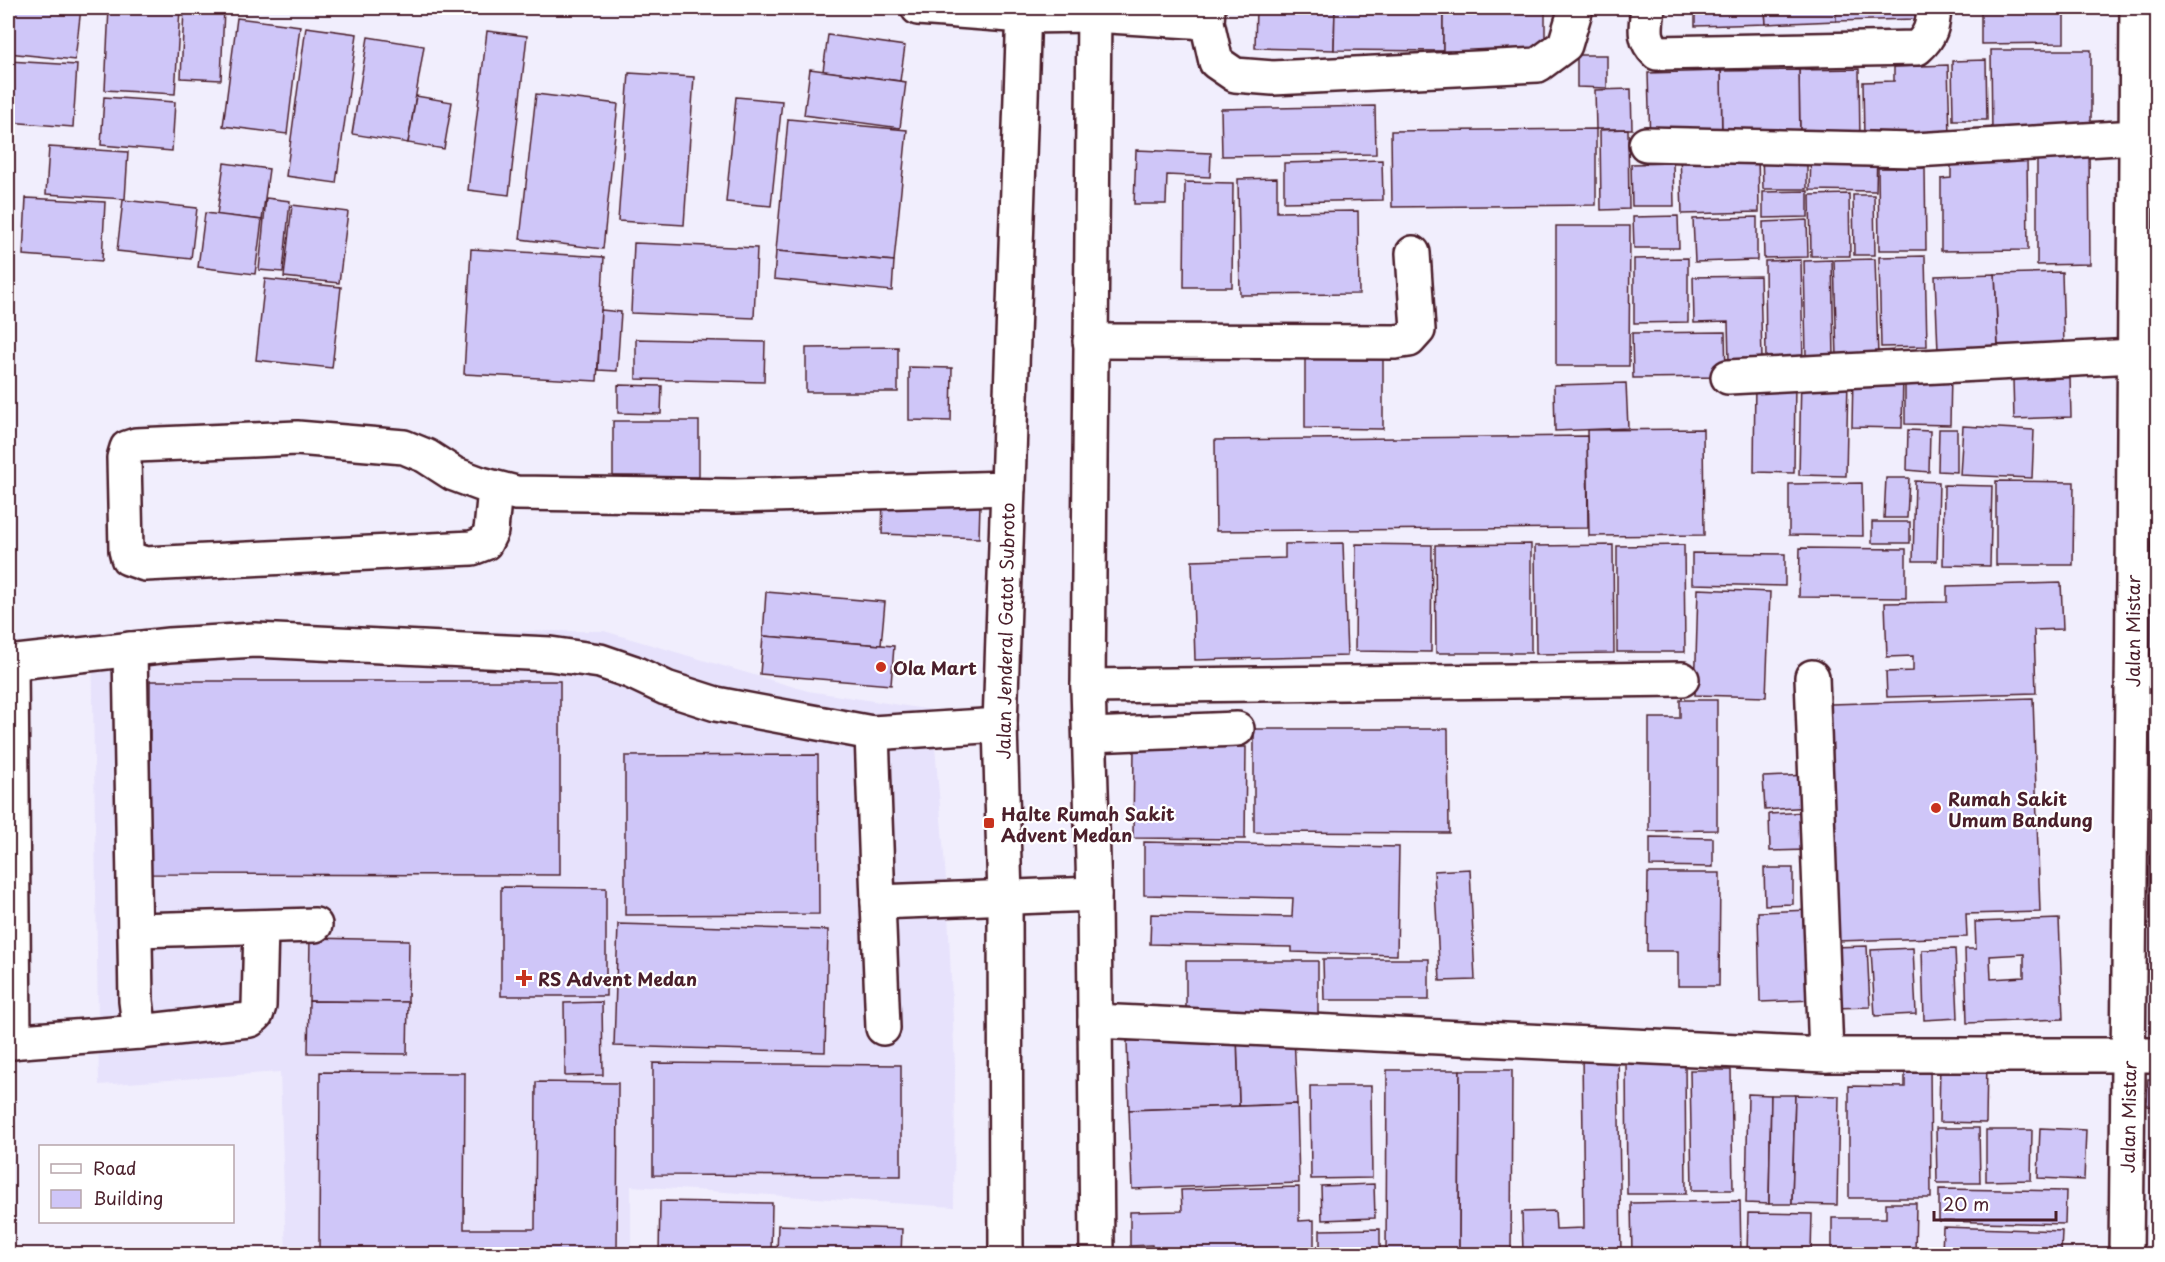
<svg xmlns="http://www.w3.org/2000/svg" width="2165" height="1262" font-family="'Playpen Sans',sans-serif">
	<rect width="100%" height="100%" fill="#f1eefd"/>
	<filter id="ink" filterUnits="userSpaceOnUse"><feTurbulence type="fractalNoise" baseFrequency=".0167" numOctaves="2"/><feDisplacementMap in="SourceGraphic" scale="12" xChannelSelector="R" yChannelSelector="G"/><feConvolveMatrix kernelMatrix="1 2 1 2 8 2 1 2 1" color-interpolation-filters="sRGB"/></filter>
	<g filter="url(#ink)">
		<polygon fill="#e7e2fc" points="604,631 808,691 932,710 947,891 955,1066 954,1207 631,1186 631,1254 286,1254 280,1072 99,1085 92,633"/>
		<g fill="#cfc6f8" stroke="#4a1f2b" stroke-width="1.5" fill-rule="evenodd">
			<polygon points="8,8 81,8 75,60 8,53"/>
			<polygon points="109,8 180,8 175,94 105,90"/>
			<polygon points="184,8 224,8 221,80 181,78"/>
			<polygon points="1256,8 1335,8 1334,50 1255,48"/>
			<polygon points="1335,8 1443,8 1443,51 1334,50"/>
			<polygon points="1443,8 1545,8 1545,52 1443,51"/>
			<polygon points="1695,8 1765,8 1766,24 1695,26"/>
			<polygon points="1765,8 1836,8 1836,21 1766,24"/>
			<polygon points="1836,8 1915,8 1915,19 1836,21"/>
			<polygon points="1981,8 2064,8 2064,43 1981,44"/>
			<polygon points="2148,8 2158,8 2158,30 2148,29"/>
			<polygon points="237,18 300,26 287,134 223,126"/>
			<polygon points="306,27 357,34 336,183 286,176"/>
			<polygon points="487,31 527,36 509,195 468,190"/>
			<polygon points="828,35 905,46 900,81 823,71"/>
			<polygon points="368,37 424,46 408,143 352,134"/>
			<polygon points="1991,50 2091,50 2091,135 1992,136"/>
			<polygon points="1577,55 1607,55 1607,88 1577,87"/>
			<polygon points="1986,60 1987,120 1953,120 1952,61"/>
			<polygon points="8,61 77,65 73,127 8,122"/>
			<polygon points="1948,65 1950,136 1864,139 1863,82 1894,81 1894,67"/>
			<polygon points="810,69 906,82 900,128 804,115"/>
			<polygon points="1859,69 1860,141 1800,142 1799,70"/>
			<polygon points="1799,70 1800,142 1722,143 1721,71"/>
			<polygon points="1721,71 1722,143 1650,144 1648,73"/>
			<polygon points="629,73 694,77 684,225 618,221"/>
			<polygon points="1631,89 1632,129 1596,129 1595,90"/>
			<polygon points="536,94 618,104 603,249 520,239"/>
			<polygon points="416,96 452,102 444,149 408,143"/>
			<polygon points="104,97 175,102 172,151 101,145"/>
			<polygon points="736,97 782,101 771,206 726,202"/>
			<polygon points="1375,106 1376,154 1222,156 1221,109"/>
			<polygon points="788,119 907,130 894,261 776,251"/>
			<polygon points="1596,129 1596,205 1392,207 1391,131"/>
			<polygon points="1628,129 1629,209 1601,210 1600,130"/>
			<polygon points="49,147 128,152 125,199 46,194"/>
			<polygon points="2037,148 2089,148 2090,264 2037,265"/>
			<polygon points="1762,149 1807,149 1807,189 1763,189"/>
			<polygon points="1136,150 1211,153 1210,177 1167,175 1166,204 1134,204"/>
			<polygon points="1758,151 1759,212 1682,214 1680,153"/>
			<polygon points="1811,154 1877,154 1876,191 1810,190"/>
			<polygon points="1951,157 2027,157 2028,250 1941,251 1941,179 1951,178"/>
			<polygon points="1382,160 1383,200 1284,202 1284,163"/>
			<polygon points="224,163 269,169 262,220 217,215"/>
			<polygon points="1673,163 1674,206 1632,206 1631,164"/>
			<polygon points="1878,168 1925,168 1926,250 1879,250"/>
			<polygon points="1277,178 1277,212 1358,211 1359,294 1240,295 1238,179"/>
			<polygon points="1185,182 1233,183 1232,287 1184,287"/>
			<polygon points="1808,191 1808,217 1763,218 1763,192"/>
			<polygon points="1849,194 1850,256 1811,256 1810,195"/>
			<polygon points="1853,195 1874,195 1875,255 1854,255"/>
			<polygon points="26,198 105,202 102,261 23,255"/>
			<polygon points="266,198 290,201 283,272 259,270"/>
			<polygon points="123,200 197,208 191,259 117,251"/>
			<polygon points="292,205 348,212 339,283 284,277"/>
			<polygon points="205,213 262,220 255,274 198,267"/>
			<polygon points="1678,216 1679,248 1634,248 1633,217"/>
			<polygon points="1757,217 1757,260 1695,262 1693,219"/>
			<polygon points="1807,220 1808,257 1764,258 1763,222"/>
			<polygon points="1556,226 1630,226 1629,366 1556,366"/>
			<rect x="2153" y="232" width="5" height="21"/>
			<polygon points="634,243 757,248 754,318 631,313"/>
			<polygon points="471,249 604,257 597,381 464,374"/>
			<polygon points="776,251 894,261 892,291 774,279"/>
			<polygon points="1925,256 1927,346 1881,347 1879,257"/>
			<polygon points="1688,258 1688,322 1634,323 1634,259"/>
			<polygon points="1875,259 1878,356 1837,357 1834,260"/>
			<polygon points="1801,260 1803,364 1766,364 1765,261"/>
			<polygon points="1832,260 1834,356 1806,356 1804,261"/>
			<polygon points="2062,272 2064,346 1998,349 1995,274"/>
			<polygon points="1995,274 1998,349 1938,351 1935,276"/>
			<polygon points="1760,276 1762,360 1729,361 1728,322 1694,323 1693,277"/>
			<polygon points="265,279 341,287 332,368 256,360"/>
			<polygon points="601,310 621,312 617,371 598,370"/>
			<polygon points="1725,332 1726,377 1633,378 1632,333"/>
			<polygon points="636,339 765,342 764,382 636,379"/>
			<polygon points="898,347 898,392 806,392 806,348"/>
			<polygon points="1305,354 1383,354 1383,429 1305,428"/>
			<polygon points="909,367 952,368 951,421 909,420"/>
			<polygon points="1905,371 1951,372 1950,425 1905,424"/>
			<polygon points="1853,373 1903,374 1902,428 1852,427"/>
			<polygon points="1755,377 1795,377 1794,473 1754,472"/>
			<polygon points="1801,377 1848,378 1846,476 1799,475"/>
			<polygon points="2070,377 2071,417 2014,419 2013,379"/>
			<polygon points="1626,383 1628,428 1555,431 1554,385"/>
			<polygon points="618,385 662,386 661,414 618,413"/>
			<polygon points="613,421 699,421 699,477 613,476"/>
			<polygon points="1963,426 2034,430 2032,478 1960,475"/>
			<polygon points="1703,429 1704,535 1589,536 1587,430"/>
			<polygon points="1939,429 1957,429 1957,472 1938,471"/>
			<polygon points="1908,430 1930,431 1929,472 1907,470"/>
			<polygon points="1587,436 1588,528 1216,531 1215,440"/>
			<polygon points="1886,478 1909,478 1907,518 1884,518"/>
			<polygon points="1915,481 1939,482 1937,561 1913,561"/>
			<polygon points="1996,481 2074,482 2073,565 1996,565"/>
			<polygon points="1862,483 1863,536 1789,535 1789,484"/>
			<polygon points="1944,485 1992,486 1990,566 1943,565"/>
			<polygon points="883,499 980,503 979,538 882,534"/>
			<rect x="1872" y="522" width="38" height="21"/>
			<polygon points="1343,543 1347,656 1195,660 1192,561 1285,558 1285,544"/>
			<polygon points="1356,544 1432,545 1431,652 1355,651"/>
			<polygon points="1531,544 1531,653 1436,653 1435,545"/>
			<polygon points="1613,545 1614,653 1536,654 1535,546"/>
			<polygon points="1684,545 1685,652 1617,652 1617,546"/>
			<polygon points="1800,548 1906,549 1906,598 1799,597"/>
			<polygon points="1692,553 1785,554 1785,586 1692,584"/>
			<polygon points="2061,583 2063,629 2034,630 2036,693 1887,697 1886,672 1913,671 1913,656 1887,657 1885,603 1947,602 1947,586"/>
			<polygon points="2147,587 2158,587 2158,650 2146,650"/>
			<polygon points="1698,589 1770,592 1766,697 1695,695"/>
			<polygon points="766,592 885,602 881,645 763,636"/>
			<polygon points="763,636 894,646 891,685 760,674"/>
			<polygon points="2149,654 2158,654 2158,700 2148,700"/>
			<polygon points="150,681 560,681 560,875 150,874"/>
			<polygon points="2033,698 2040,912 1966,914 1967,937 1838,941 1831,704"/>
			<polygon points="1680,700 1717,700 1717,830 1649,831 1649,718 1680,718"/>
			<polygon points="2155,715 2158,715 2158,775 2152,775"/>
			<polygon points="1254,729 1448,729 1449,833 1254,832"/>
			<polygon points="1134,746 1246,747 1245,839 1133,838"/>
			<polygon points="818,755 819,914 625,915 625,756"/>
			<polygon points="1809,775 1810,807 1765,810 1763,777"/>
			<polygon points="2152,783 2158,783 2158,832 2152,831"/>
			<polygon points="1806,812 1807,850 1770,851 1769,814"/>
			<polygon points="1650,837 1713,838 1713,867 1650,866"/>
			<polygon points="1144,842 1399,847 1397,955 1292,952 1292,947 1150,944 1151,914 1292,917 1293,898 1144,895"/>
			<polygon points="1764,868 1793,868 1793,904 1765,905"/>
			<polygon points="1470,869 1475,980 1440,981 1434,871"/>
			<polygon points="1648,873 1720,873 1719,986 1678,986 1678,951 1647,951"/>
			<polygon points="501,887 606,888 606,996 501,996"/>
			<polygon points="1811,910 1814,1000 1760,1002 1758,912"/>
			<path d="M 2059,919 L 2063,1019 L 1967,1023 L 1965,949 L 1976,949 L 1975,922 ZM 2024,954 L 2024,977 L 1991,979 L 1990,956 Z"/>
			<polygon points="618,924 828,930 825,1052 614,1046"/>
			<polygon points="310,938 409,940 408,1002 309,1001"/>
			<polygon points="1867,946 1870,1007 1834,1008 1832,947"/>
			<polygon points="1913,948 1916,1014 1875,1016 1871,950"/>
			<polygon points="1955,949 1958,1018 1924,1020 1922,950"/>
			<polygon points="1323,959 1429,959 1429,1000 1324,1000"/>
			<rect x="1186" y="961" width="132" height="54"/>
			<polygon points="2155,965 2158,965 2158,1034 2154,1034"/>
			<polygon points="309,1001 408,1002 407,1054 308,1053"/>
			<polygon points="602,1002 603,1075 565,1076 564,1003"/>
			<polygon points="1294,1034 1297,1104 1239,1106 1237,1036"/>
			<polygon points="1237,1036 1239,1106 1129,1110 1127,1041"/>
			<polygon points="1582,1051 1618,1051 1621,1254 1523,1254 1522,1212 1555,1211 1556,1229 1584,1228"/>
			<polygon points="1940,1058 1987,1058 1986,1123 1939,1122"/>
			<polygon points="1626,1060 1685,1060 1686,1194 1627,1194"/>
			<polygon points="1905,1061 1930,1061 1931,1198 1849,1198 1849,1086 1905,1087"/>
			<polygon points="653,1063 901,1065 901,1176 653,1175"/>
			<polygon points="1387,1070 1460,1070 1459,1254 1386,1254"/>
			<polygon points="1460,1070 1512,1070 1511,1254 1459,1254"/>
			<polygon points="1690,1070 1731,1070 1733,1190 1692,1190"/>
			<polygon points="320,1072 465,1073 464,1229 535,1229 536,1082 618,1083 617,1254 319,1254"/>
			<polygon points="2148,1079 2158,1079 2158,1107 2147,1106"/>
			<polygon points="1310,1086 1371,1086 1372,1178 1311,1179"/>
			<polygon points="1748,1094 1771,1095 1769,1204 1746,1203"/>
			<polygon points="1771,1095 1795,1095 1792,1204 1769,1204"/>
			<polygon points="1795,1095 1839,1096 1837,1205 1792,1204"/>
			<polygon points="1297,1104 1299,1183 1132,1189 1129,1110"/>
			<polygon points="1936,1128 1979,1128 1980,1183 1937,1183"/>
			<polygon points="2040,1128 2086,1130 2084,1180 2038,1178"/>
			<polygon points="1986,1130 2032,1130 2031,1180 1986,1181"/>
			<rect x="2154" y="1155" width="4" height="21"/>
			<rect x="2151" y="1178" width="7" height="35"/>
			<polygon points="1374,1184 1375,1218 1322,1220 1321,1186"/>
			<polygon points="1299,1187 1299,1221 1314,1220 1314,1254 1153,1254 1152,1245 1130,1246 1130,1212 1182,1211 1181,1190"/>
			<polygon points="1939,1189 2066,1191 2065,1224 1939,1221"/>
			<polygon points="660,1201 772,1203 771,1254 659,1254"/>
			<polygon points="1740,1201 1741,1254 1632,1254 1631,1203"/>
			<polygon points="1886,1203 1916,1203 1915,1254 1832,1254 1832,1218 1886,1218"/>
			<polygon points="1748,1213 1812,1214 1811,1254 1747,1254"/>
			<polygon points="778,1225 902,1229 901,1254 777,1254"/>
			<polygon points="1943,1227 2062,1231 2061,1254 1942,1254"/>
			<polygon points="1380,1229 1380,1254 1320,1254 1320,1230"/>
		</g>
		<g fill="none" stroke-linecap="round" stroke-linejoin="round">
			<defs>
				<g id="minor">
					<polyline points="918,8 1024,16 1093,15 1207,22"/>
					<polyline points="1208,8 1207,22 1216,62 1235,75 1273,78 1538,65 1565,45 1576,8"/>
					<path d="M 1648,8 C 1646,26 1642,39 1657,53 L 1917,48 C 1931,36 1933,25 1934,8"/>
					<polyline points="1646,144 1915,150 2136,137"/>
					<polyline points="1090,341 1395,342 1409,340 1418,330 1413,253"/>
					<polyline points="1728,377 2134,356"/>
					<polyline points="495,488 491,531 485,543 472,548 145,564 128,558 126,550 124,458 127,448 136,445 297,438 404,447 426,456 454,474 481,484 516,493 734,496 1008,488"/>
					<polyline points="8,663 169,645 255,640 550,654 600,661 632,672 666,688 716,704 872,733 1000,725"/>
					<polyline points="11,663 14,1042"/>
					<polyline points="1812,677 1826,1055"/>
					<polyline points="1088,686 1682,679"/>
					<polyline points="872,733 878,902 1094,894"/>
					<polyline points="1090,735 1237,729"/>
					<polyline points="878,902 883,1028"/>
					<polyline points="135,930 315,925"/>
					<polyline points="1095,1021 1826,1055 2158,1055"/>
					<polyline points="140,1032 239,1021 250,1020 256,1015 259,1006 261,927"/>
					<polyline points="8,1042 140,1032 136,1001 130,649"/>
					<path d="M 2126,1254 C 2133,839 2133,423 2137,8"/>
				</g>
				<g id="major">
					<polyline points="1094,8 1088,686 1094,894 1097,1254"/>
					<polyline points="1006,1254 1005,897 1000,725 1024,8"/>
				</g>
			</defs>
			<use href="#minor" stroke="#4a1f2b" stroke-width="38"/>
			<use href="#major" stroke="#4a1f2b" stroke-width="38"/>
			<use href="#minor" stroke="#fff" stroke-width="33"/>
			<use href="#major" stroke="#fff" stroke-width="33"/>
		</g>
	</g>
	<g fill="#c8321e" stroke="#fff" stroke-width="2">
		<circle cx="881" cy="667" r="6"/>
		<circle cx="1936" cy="808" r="6"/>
		<rect x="983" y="817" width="12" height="12" rx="3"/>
		<path d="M521 969h6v6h6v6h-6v6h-6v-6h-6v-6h6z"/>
	</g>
	<g text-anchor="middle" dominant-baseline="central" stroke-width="4.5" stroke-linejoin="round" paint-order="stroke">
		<g font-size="18" fill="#4a1f2b" stroke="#fff">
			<text transform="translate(1005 631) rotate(-89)">Jalan Jenderal Gatot Subroto</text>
			<text transform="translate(2132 631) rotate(-90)">Jalan Mistar</text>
			<text transform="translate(2128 1117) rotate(-89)">Jalan Mistar</text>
		</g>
		<g font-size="18" font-weight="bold" fill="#4a1f2b" stroke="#fff" text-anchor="start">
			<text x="893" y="667">Ola Mart</text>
			<text x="1948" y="798">Rumah Sakit<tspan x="1948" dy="21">Umum Bandung</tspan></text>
			<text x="1001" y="813">Halte Rumah Sakit<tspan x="1001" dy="21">Advent Medan</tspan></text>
			<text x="538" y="978">RS Advent Medan</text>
		</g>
	</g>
	<rect width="2165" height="1262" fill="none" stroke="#fff" stroke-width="30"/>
	<rect x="15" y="15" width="2135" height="1232" fill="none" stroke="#4a1f2b" stroke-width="2" filter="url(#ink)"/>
	<rect x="39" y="1145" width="195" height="78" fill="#ffffff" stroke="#b7a5aa" stroke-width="1.5"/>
	<rect x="51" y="1164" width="30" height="9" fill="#ffffff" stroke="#b7a5aa" stroke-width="1.5"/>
	<text x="93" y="1175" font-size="18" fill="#4a1f2b">Road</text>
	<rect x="51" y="1190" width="30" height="18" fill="#cfc6f8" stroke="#b7a5aa" stroke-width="1.5"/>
	<text x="93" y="1205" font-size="18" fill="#4a1f2b">Building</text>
	<path d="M1934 1211v9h122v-9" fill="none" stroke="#4a1f2b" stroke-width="3"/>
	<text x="1943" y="1211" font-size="18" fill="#4a1f2b" stroke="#ffffff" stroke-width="4.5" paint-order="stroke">20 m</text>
</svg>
